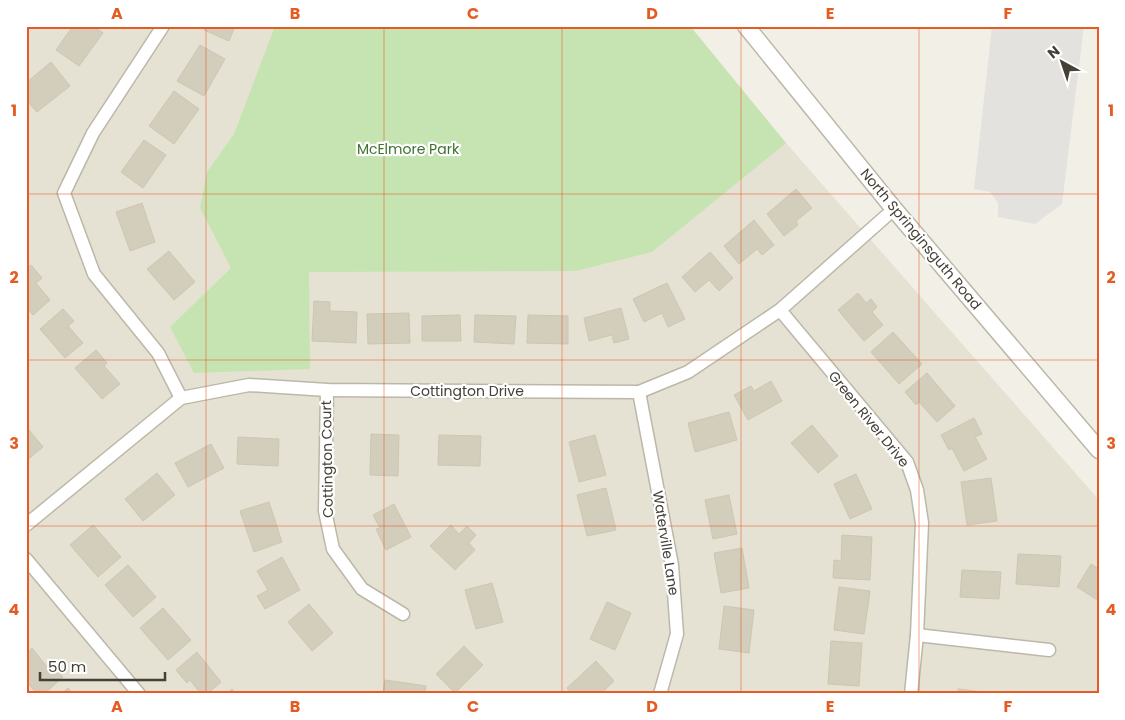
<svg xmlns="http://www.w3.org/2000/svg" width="1125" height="720" font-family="Poppins,sans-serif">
	<rect width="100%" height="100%" fill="#f2f0e6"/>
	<polygon fill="#e5e2d4" points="26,26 690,26 786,143 1099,500 1099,694 26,694"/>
	<polygon fill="#c6e4b1" points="275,26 690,26 786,143 652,252 575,271 309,272 310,369 194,373 170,327 231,268 200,208 207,172 234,134"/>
	<polygon fill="#e3e2de" points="992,26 1084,26 1062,204 1035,224 998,217 998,203 990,192 974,189"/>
	<g fill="#d3cdbc" stroke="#cdc6b0">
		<polygon points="73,26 93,26 103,33 79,66 56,50"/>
		<polygon points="206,26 235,26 229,41 204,30"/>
		<polygon points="200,45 225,59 204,96 177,81"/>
		<polygon points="51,62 70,86 37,112 26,100 26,83"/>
		<polygon points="174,91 199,109 174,144 149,126"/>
		<polygon points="144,140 166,155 143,188 121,172"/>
		<polygon points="796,189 812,208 796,221 798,225 784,236 767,214"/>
		<polygon points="142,203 155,242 130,251 116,212"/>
		<polygon points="754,220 774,245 762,255 757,249 739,264 724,246"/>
		<polygon points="169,251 195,282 174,300 147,269"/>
		<polygon points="710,252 733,278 719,291 709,280 695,292 682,277"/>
		<polygon points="31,265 42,278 36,283 50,300 33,315 26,307 26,269"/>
		<polygon points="667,283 685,319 668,327 662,313 644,322 633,299"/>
		<polygon points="858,293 866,303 871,299 877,307 872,312 883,325 864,341 838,310"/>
		<polygon points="314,301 330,302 330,311 357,312 356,343 312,341"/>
		<polygon points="621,308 629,339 614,343 612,335 589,341 584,318"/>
		<polygon points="63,309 74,321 68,326 83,343 65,358 40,329"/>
		<polygon points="409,313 410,343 368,344 367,314"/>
		<polygon points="460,315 461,341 422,341 422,316"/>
		<polygon points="475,315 516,316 514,344 474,342"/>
		<polygon points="528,315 568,316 568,344 527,343"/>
		<polygon points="893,332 922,364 899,384 871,352"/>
		<polygon points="96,350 107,363 104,366 120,384 102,399 75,368"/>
		<polygon points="927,373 955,406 937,422 919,402 916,405 905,392"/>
		<polygon points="771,381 782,401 748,420 734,395 751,386 754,391"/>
		<polygon points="729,412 737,440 695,452 688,423"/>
		<polygon points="974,418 982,434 975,437 987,459 964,471 952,448 949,450 941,435"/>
		<polygon points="812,425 838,456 818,473 791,443"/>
		<polygon points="29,430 43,447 26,461 26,432"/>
		<polygon points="371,434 399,435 398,476 370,475"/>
		<polygon points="439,435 481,436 480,466 438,465"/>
		<polygon points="595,435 606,475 579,482 569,442"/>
		<polygon points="238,437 279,439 278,466 237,464"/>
		<polygon points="211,444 224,468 188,487 175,463"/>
		<polygon points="157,473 175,495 143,521 125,499"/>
		<polygon points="856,474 872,509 850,519 834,484"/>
		<polygon points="991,478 997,521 967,525 961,482"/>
		<polygon points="606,488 616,530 587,536 577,495"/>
		<polygon points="729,495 737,534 713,539 705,500"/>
		<polygon points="269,502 282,542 254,552 240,511"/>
		<polygon points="394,504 411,537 386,550 376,529 380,528 373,515"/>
		<polygon points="93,525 121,557 98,577 70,545"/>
		<polygon points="451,525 459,534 467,526 476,535 469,543 475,550 455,570 430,546"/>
		<polygon points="842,535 872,537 870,580 833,578 834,560 841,561"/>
		<polygon points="742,548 749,588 721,593 714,553"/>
		<polygon points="1018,554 1061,556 1059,587 1016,584"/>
		<polygon points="282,557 300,590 265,609 257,596 268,590 257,571"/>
		<polygon points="1091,564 1099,569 1099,601 1077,587"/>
		<polygon points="128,565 156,597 133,617 105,585"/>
		<polygon points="962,570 1001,572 999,599 960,597"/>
		<polygon points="492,583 503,622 476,629 465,590"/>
		<polygon points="839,587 870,591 864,634 834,630"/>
		<polygon points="607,602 631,613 615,650 590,639"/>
		<polygon points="309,604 333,633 312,651 288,622"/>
		<polygon points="724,606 754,610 749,653 719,649"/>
		<polygon points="163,608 191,640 168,660 140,628"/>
		<polygon points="831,641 862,643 859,686 828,684"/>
		<polygon points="464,646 483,665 455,693 436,674"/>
		<polygon points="32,648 47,667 51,664 63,677 44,694 37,694 26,681 26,653"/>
		<polygon points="197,652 221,682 207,694 201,694 190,680 187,683 176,670"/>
		<polygon points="596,661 614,681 601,694 572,694 567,688"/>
		<polygon points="385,680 426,686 425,694 383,694"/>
		<polygon points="68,688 73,694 61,694"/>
		<polygon points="232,689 236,694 226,694"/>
		<polygon points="958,689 983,692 983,694 958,694"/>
	</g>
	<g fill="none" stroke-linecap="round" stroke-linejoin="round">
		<defs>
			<g id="minor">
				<polyline points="163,26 93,133 64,193 94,274 158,353 181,398"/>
				<polyline points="780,310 907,462 917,490 922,523 917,635 911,694"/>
				<polyline points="327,390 325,511 333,549 362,589 403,614"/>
				<polyline points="639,392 672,565 677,634 660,694"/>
				<polyline points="26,525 181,398 249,385 327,390 639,392 688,372 780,310 894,209"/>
				<polyline points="26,559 139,694"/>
				<polyline points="917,635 1049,650"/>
			</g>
			<polyline id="tertiary" points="746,26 894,209 1099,450"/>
		</defs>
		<use href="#minor" stroke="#bcb8a9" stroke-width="15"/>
		<use href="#tertiary" stroke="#bcb8a9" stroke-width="19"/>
		<use href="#minor" stroke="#fff" stroke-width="12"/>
		<use href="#tertiary" stroke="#fff" stroke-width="16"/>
	</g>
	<path fill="none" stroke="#e45c24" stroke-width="1" stroke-opacity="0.55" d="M 206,26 L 206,694M 384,26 L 384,694M 562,26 L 562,694M 741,26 L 741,694M 919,26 L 919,694M 26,194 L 1099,194M 26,360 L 1099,360M 26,526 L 1099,526"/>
	<g text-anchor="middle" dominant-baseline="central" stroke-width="4.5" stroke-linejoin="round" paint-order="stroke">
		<g font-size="14" fill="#3d722d" stroke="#fff">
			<text x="408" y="149">McElmore Park</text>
		</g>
		<g font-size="14" fill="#444036" stroke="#fff">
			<text transform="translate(921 239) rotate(50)">North Springinsguth Road</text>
			<text x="467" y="391">Cottington Drive</text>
			<text transform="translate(869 419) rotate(51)">Green River Drive</text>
			<text transform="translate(327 459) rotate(-91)">Cottington Court</text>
			<text transform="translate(666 543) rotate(81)">Waterville Lane</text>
		</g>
	</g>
	<rect width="1125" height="720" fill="none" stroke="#ffffff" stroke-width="55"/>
	<g transform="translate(1062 62) rotate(320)" stroke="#ffffff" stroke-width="4" paint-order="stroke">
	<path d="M0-4L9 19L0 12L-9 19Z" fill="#444036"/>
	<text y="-8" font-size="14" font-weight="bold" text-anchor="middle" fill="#444036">N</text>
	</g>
	<path d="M40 672v8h125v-8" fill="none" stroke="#444036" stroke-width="2.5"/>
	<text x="48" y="672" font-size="15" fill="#444036" stroke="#ffffff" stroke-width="4" paint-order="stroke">50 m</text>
	<rect x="28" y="28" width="1070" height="664" fill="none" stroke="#e45c24" stroke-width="2"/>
	<g font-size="16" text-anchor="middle" font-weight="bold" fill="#e45c24">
		<text x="117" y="19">A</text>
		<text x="295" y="19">B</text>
		<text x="473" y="19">C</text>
		<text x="652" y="19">D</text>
		<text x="830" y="19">E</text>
		<text x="1008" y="19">F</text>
		<text x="14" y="116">1</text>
		<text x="1111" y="116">1</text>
		<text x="14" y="283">2</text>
		<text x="1111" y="283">2</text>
		<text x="14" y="449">3</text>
		<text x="1111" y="449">3</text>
		<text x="14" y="615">4</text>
		<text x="1111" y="615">4</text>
		<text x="117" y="712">A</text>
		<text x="295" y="712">B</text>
		<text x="473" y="712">C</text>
		<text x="652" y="712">D</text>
		<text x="830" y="712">E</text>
		<text x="1008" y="712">F</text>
	</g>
</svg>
